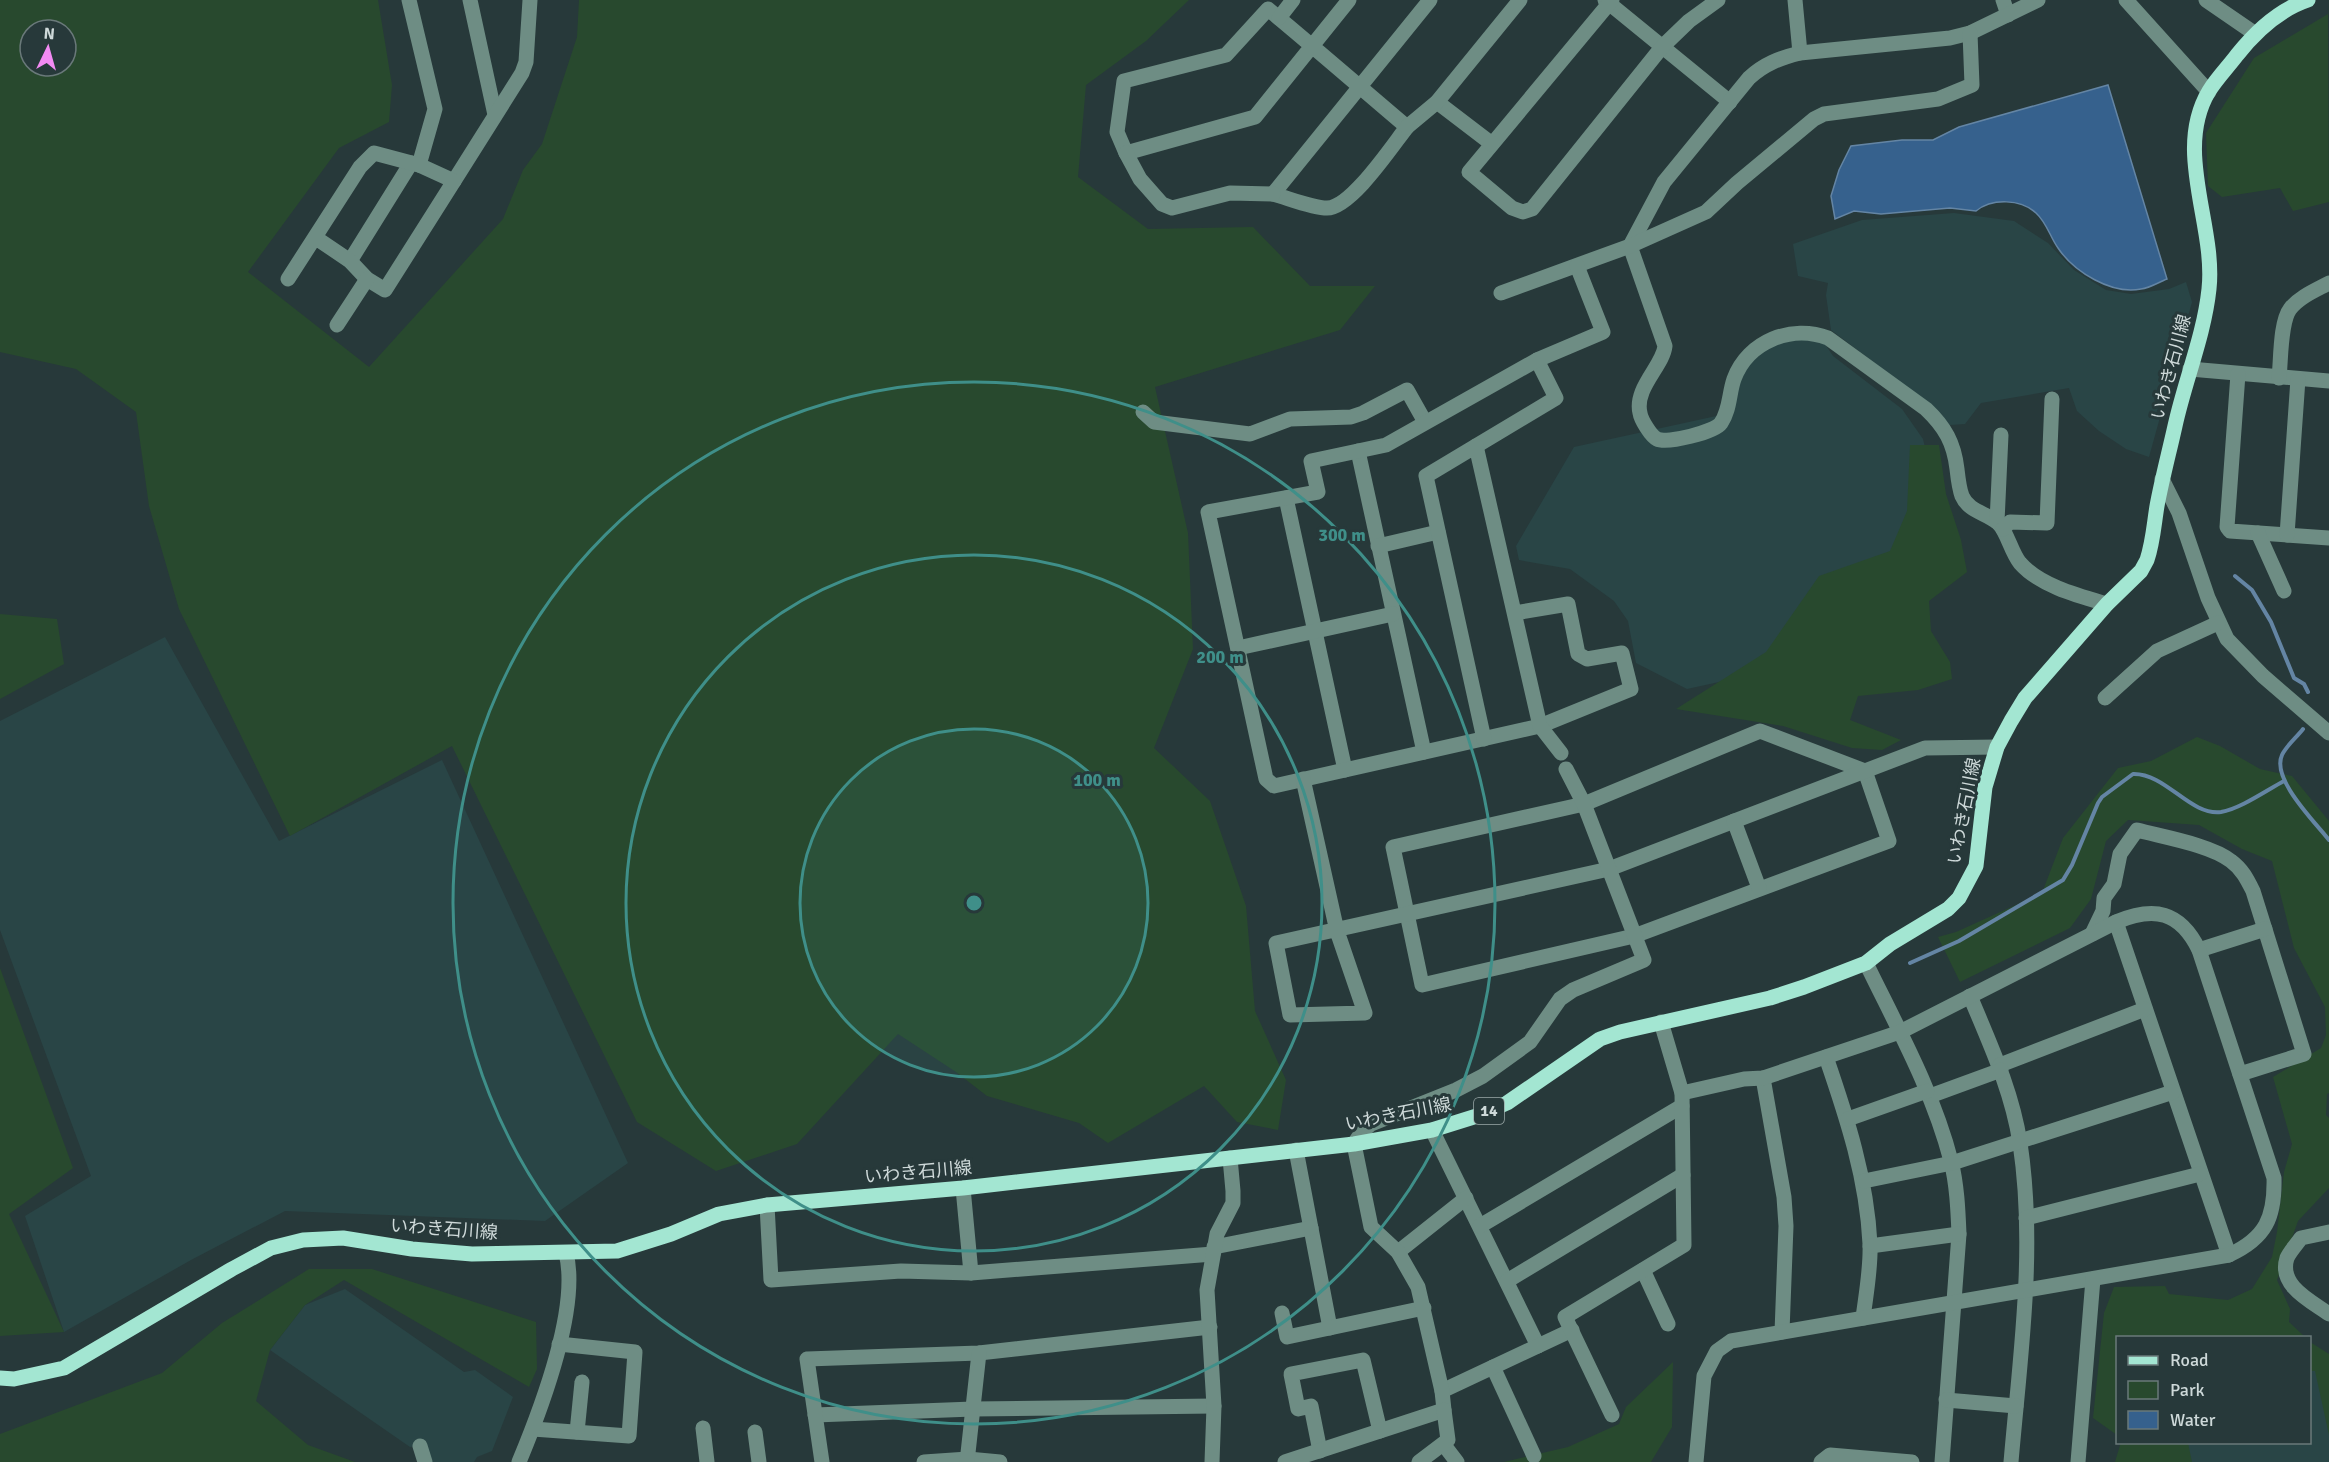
<svg xmlns="http://www.w3.org/2000/svg" width="2329" height="1462" font-family="Signika,'Noto Sans JP',sans-serif">
	<rect width="100%" height="100%" fill="#27393a"/>
	<g fill="#294546">
		<polygon points="1954,213 2014,221 2048,243 2074,270 2106,290 2131,294 2169,289 2186,282 2192,302 2149,457 2126,449 2099,431 2077,411 2069,388 1981,403 1965,424 1950,425 1910,390 1831,330 1826,295 1828,283 1798,276 1793,244 1862,220"/>
		<polygon points="1817,332 1833,356 1902,409 1923,439 1932,477 1916,542 1769,671 1687,689 1636,663 1628,621 1614,601 1570,569 1519,560 1516,546 1574,447 1721,415 1755,349"/>
		<polygon points="165,637 279,841 442,760 628,1163 545,1221 285,1211 191,1260 64,1332 25,1216 91,1176 0,930 0,721"/>
		<polygon points="345,1289 464,1372 475,1370 513,1397 492,1451 477,1457 474,1462 433,1462 427,1459 426,1445 410,1447 270,1350 305,1305"/>
		<polygon points="2325,1369 2329,1387 2329,1462 2175,1462 2171,1443 2310,1442 2310,1371"/>
	</g>
	<g fill="#28492e" fill-rule="evenodd">
		<path d="M 0,0 L 378,0 L 392,85 L 389,122 L 339,148 L 248,272 L 369,367 L 503,219 L 523,170 L 542,144 L 577,37 L 579,0 L 1189,0 L 1146,41 L 1086,85 L 1078,177 L 1148,229 L 1253,227 L 1310,286 L 1375,286 L 1340,330 L 1155,387 L 1188,533 L 1193,649 L 1154,748 L 1210,801 L 1246,906 L 1255,1011 L 1286,1080 L 1278,1130 L 1237,1122 L 1204,1086 L 1108,1143 L 1079,1123 L 987,1096 L 956,1072 L 898,1034 L 797,1144 L 716,1171 L 637,1122 L 452,746 L 290,836 L 179,609 L 149,506 L 136,412 L 76,369 L 0,352 ZM 30,30 L 66,30 L 66,66 L 30,66 Z"/>
		<polygon points="2328,14 2329,202 2293,211 2280,188 2222,197 2208,186 2206,133 2254,58"/>
		<polygon points="1910,445 1939,445 1946,494 1961,540 1967,572 1929,601 1931,631 1950,662 1952,679 1918,690 1858,696 1850,720 1901,740 1882,750 1852,748 1783,726 1676,709 1766,652 1819,576 1890,551 1907,511"/>
		<polygon points="0,614 57,619 64,664 0,699"/>
		<polygon points="2197,737 2220,746 2260,769 2292,776 2329,821 2329,1093 2327,1094 2326,1115 2329,1118 2329,1188 2298,1221 2277,1280 2290,1309 2289,1322 2305,1337 2118,1338 2117,1435 2093,1418 2104,1313 2114,1287 2165,1286 2169,1294 2228,1300 2252,1289 2272,1257 2277,1232 2284,1172 2292,1144 2273,1077 2321,1048 2326,1035 2325,1007 2294,948 2272,861 2242,849 2199,825 2128,820 2106,841 2091,899 2070,928 1960,982 1938,937 1956,932 2042,893 2063,838 2118,768 2151,761"/>
		<polygon points="0,968 73,1168 9,1214 64,1332 0,1336"/>
		<polygon points="309,1269 372,1269 536,1322 537,1369 529,1387 344,1280 305,1305 270,1350 256,1401 308,1445 355,1462 0,1462 0,1434 162,1373 222,1323"/>
		<polygon points="2310,1342 2329,1354 2329,1435 2315,1371 2310,1371"/>
		<polygon points="1673,1362 1672,1427 1651,1462 1504,1462 1568,1447 1619,1424 1626,1407"/>
		<polygon points="2121,1442 2188,1443 2192,1462 2115,1462"/>
	</g>
	<path fill="#36618d" stroke="#6485a4" stroke-width="1.5" d="M 2108,85 L 2167,279 C 2159,282 2150,288 2141,289 C 2112,295 2074,272 2058,248 C 2050,237 2047,223 2036,213 C 2021,199 1992,198 1976,211 L 1950,208 L 1881,214 L 1854,211 L 1835,219 L 1831,196 L 1839,170 L 1851,146 L 1902,140 L 1933,140 L 1959,127 Z"/>
	<g fill="none" stroke-linecap="round" stroke-linejoin="round">
		<g stroke="#6485a4" stroke-width="4">
			<polyline points="2235,576 2252,590 2271,622 2294,678 2304,684 2308,692"/>
			<path d="M 2303,729 C 2297,737 2286,746 2282,755 C 2271,779 2315,822 2329,840"/>
			<path d="M 1910,963 L 1959,941 L 2063,880 L 2072,865 L 2098,803 L 2102,797 L 2133,774 C 2166,773 2190,816 2221,812 C 2240,809 2267,790 2284,781"/>
		</g>
		<g stroke="#6e8d84" stroke-width="15">
			<polyline points="409,0 435,109 419,165"/>
			<polyline points="470,0 495,115"/>
			<path d="M 1349,0 L 1255,117 L 1126,153 L 1117,132 L 1124,81 L 1226,55 L 1268,9 C 1315,48 1361,88 1407,127 C 1392,146 1351,208 1327,208 C 1312,208 1288,198 1273,194 L 1430,0"/>
			<polyline points="1605,0 1730,102"/>
			<polyline points="1612,0 1469,172 1512,208 1523,212 1532,209 1662,47 1689,21 1718,0"/>
			<polyline points="1795,0 1800,53"/>
			<polyline points="2003,0 2008,15"/>
			<path d="M 2038,0 L 1970,33 L 1950,38 L 1800,53 C 1780,58 1764,64 1749,78 L 1664,182 L 1630,246 L 1665,346 C 1663,366 1634,388 1640,413 C 1641,420 1651,436 1657,439 C 1667,444 1715,432 1721,423 C 1730,410 1729,393 1734,379 C 1748,341 1792,324 1828,338 L 1926,409 C 1945,427 1954,443 1957,469 C 1958,478 1959,488 1962,496 C 1969,512 1987,513 1998,523 C 2007,531 2011,552 2020,563 C 2040,586 2079,596 2107,604"/>
			<polyline points="2126,0 2209,92"/>
			<polyline points="2206,0 2254,33"/>
			<polyline points="1279,18 1293,0"/>
			<polyline points="1437,102 1492,144"/>
			<polyline points="1407,127 1437,102 1520,0"/>
			<polyline points="1126,153 1140,179 1162,204 1172,208 1230,193 1273,194"/>
			<polyline points="454,181 522,73 526,62 530,0"/>
			<polyline points="350,261 411,163"/>
			<polyline points="288,279 360,167 374,153 419,165 454,181 385,290 367,279 350,261 316,238"/>
			<polyline points="1501,293 1630,246 1706,212 1737,183 1814,119 1824,114 1938,99 1972,85 1970,33"/>
			<polyline points="337,325 367,279"/>
			<polyline points="2190,369 2329,381"/>
			<polyline points="2238,374 2227,527 2230,531 2329,538"/>
			<path d="M 2279,378 C 2281,361 2280,322 2290,309 C 2299,297 2316,290 2329,283"/>
			<polyline points="1143,412 1154,422 1250,434 1290,419 1351,417 1363,413 1407,390 1425,422"/>
			<polyline points="1476,446 1556,398 1537,360"/>
			<polyline points="1358,451 1424,752"/>
			<polyline points="2162,479 2179,513 2208,598 2227,639 2263,676 2329,733"/>
			<polyline points="1286,498 1345,770"/>
			<polyline points="1997,522 2001,435"/>
			<polyline points="2003,529 2010,522 2047,523 2052,399"/>
			<polyline points="2258,533 2284,591"/>
			<polyline points="2287,535 2298,379"/>
			<polyline points="1378,546 1438,532"/>
			<polyline points="1515,613 1568,604 1578,654 1587,659 1622,653 1631,689 1540,726 1274,786 1266,779 1208,512 1318,492 1311,461 1386,445 1537,360 1603,332 1577,266"/>
			<polyline points="1238,648 1393,614"/>
			<polyline points="2105,698 2157,651 2218,623"/>
			<polygon points="1760,731 1865,771 1889,841 1634,936 1422,985 1393,847 1584,804"/>
			<polyline points="1484,739 1426,476 1476,446 1540,726 1561,753"/>
			<polyline points="1303,779 1337,931 1365,1013 1290,1015 1276,943 1609,869 1925,748 1997,747"/>
			<polyline points="1734,821 1759,888"/>
			<polyline points="2116,922 2229,1255"/>
			<path d="M 2092,934 L 2103,911 L 2104,898 L 2114,884 L 2120,854 L 2137,830 C 2163,837 2211,845 2231,861 C 2242,869 2247,879 2253,891 L 2304,1054 L 2240,1074"/>
			<polyline points="2199,950 2265,929"/>
			<path d="M 1866,963 C 1897,1027 1933,1091 1951,1161 C 1957,1185 1958,1210 1959,1234 L 1942,1462"/>
			<path d="M 1970,996 C 1990,1044 2012,1091 2020,1143 C 2036,1249 2020,1357 2011,1462"/>
			<path d="M 1826,1057 C 1847,1118 1867,1179 1870,1244 C 1871,1268 1866,1294 1863,1318"/>
			<polyline points="2000,1065 2145,1009"/>
			<polyline points="1763,1078 1784,1197 1786,1226 1782,1332"/>
			<path d="M 1682,1093 L 1744,1079 L 1763,1078 L 1900,1032 L 2116,922 C 2154,906 2180,911 2199,950 L 2274,1178 C 2275,1217 2266,1238 2229,1255 L 1731,1341 L 1717,1351 L 1704,1376 L 1696,1462"/>
			<polyline points="1930,1096 2001,1070"/>
			<polyline points="1848,1119 1927,1091"/>
			<polyline points="1432,1130 1538,1346"/>
			<polyline points="1296,1150 1330,1328"/>
			<polyline points="1864,1181 1952,1163 2173,1092"/>
			<polyline points="963,1188 971,1273"/>
			<polyline points="767,1205 771,1280 901,1271 971,1273 1213,1254"/>
			<polyline points="2026,1218 2200,1174"/>
			<polyline points="1480,1226 1682,1106"/>
			<path d="M 2329,1232 L 2301,1238 C 2297,1244 2290,1251 2287,1258 C 2278,1286 2311,1301 2329,1314"/>
			<polyline points="1870,1246 1959,1234"/>
			<polyline points="1214,1247 1311,1228"/>
			<polyline points="1398,1252 1466,1198"/>
			<polyline points="1643,1270 1668,1324"/>
			<polyline points="1507,1281 1683,1175"/>
			<polyline points="1282,1313 1287,1337 1424,1308"/>
			<polyline points="1493,1367 1534,1456"/>
			<polyline points="1442,1391 1572,1330"/>
			<polyline points="1946,1400 2016,1406"/>
			<polyline points="815,1415 973,1409 1214,1406"/>
			<polyline points="1612,1415 1565,1317 1684,1245 1682,1093 1661,1022"/>
			<polyline points="703,1428 707,1462"/>
			<polyline points="533,1429 629,1436 635,1352 559,1344"/>
			<polyline points="577,1432 582,1382"/>
			<polyline points="755,1432 759,1462"/>
			<polyline points="1444,1445 1457,1462"/>
			<polyline points="420,1446 425,1462"/>
			<polyline points="1320,1451 1311,1406 1298,1409 1291,1374 1363,1360 1380,1431"/>
			<path d="M 519,1462 C 541,1409 580,1308 566,1253"/>
			<polyline points="822,1462 807,1359 979,1353 1210,1327"/>
			<polyline points="924,1462 968,1459 1000,1462"/>
			<polyline points="967,1462 979,1353"/>
			<polyline points="1212,1462 1214,1406 1207,1290 1217,1234 1233,1203 1233,1191 1230,1158"/>
			<polyline points="1285,1462 1444,1410 1442,1391 1418,1287 1398,1252 1371,1227 1354,1144 1362,1132 1371,1124 1456,1090 1483,1076 1530,1042 1560,999 1573,990 1644,960 1584,804 1566,769"/>
			<polyline points="1419,1462 1448,1440 1444,1410"/>
			<polyline points="1821,1462 1830,1455 1912,1462"/>
			<polyline points="2078,1462 2093,1279"/>
		</g>
		<path stroke="#a3e6d2" stroke-width="15" d="M 0,1378 L 14,1379 L 64,1368 L 232,1269 L 271,1248 L 303,1240 L 343,1238 L 412,1249 L 472,1254 L 617,1251 L 671,1234 L 719,1214 L 767,1205 L 963,1188 L 1354,1144 L 1432,1130 L 1480,1115 L 1507,1103 L 1600,1039 L 1620,1032 L 1770,998 L 1804,987 L 1866,963 L 1890,944 L 1948,909 L 1959,898 L 1976,866 L 1985,787 L 1997,747 L 2011,721 L 2025,698 L 2107,604 L 2141,571 L 2147,560 C 2153,542 2154,524 2157,506 C 2162,479 2169,453 2175,426 C 2185,380 2204,336 2209,289 C 2216,225 2173,151 2209,91 C 2217,78 2228,67 2237,55 C 2256,31 2278,10 2308,0"/>
	</g>
	<circle cx="974" cy="903" r="174" fill="#3f8f89" fill-opacity=".12"/>
	<g fill="none" stroke="#3f8f89" stroke-width="3">
		<circle cx="974" cy="903" r="174"/>
		<circle cx="974" cy="903" r="348"/>
		<circle cx="974" cy="903" r="521"/>
	</g>
	<g text-anchor="middle" dominant-baseline="central" stroke-width="6" stroke-linejoin="round" paint-order="stroke">
		<rect fill="#27393a" stroke="#9ca9a9" stroke-width="1.5" x="1474" y="1098" width="30" height="26" rx="4.5"/>
		<g font-size="16" font-weight="bold" fill="#ced9d9">
			<text x="1489" y="1111">14</text>
		</g>
		<g font-size="18" fill="#ced9d9" stroke="#27393a">
			<text transform="translate(2171 367) rotate(-75)">いわき石川線</text>
			<text transform="translate(1964 811) rotate(-79)">いわき石川線</text>
			<text transform="translate(1398 1114) rotate(-11)">いわき石川線</text>
			<text transform="translate(918 1172) rotate(-5)">いわき石川線</text>
			<text transform="translate(444 1229) rotate(4)">いわき石川線</text>
		</g>
	</g>
	<circle cx="974" cy="903" r="9" fill="#3f8f89" stroke="#27393a" stroke-width="3"/>
	<g font-size="18" text-anchor="middle" font-weight="bold" fill="#3f8f89" stroke="#27393a" stroke-width="6" stroke-linejoin="round" paint-order="stroke">
		<text x="1342" y="541">300 m</text>
		<text x="1220" y="663">200 m</text>
		<text x="1097" y="786">100 m</text>
	</g>
	<rect x="2116" y="1336" width="195" height="108" fill="#27393a" stroke="#6a797a" stroke-width="1.5"/>
	<rect x="2128" y="1356" width="30" height="9" fill="#a3e6d2" stroke="#6a797a" stroke-width="1.5"/>
	<text x="2170" y="1366" font-size="18" fill="#ced9d9">Road</text>
	<rect x="2128" y="1381" width="30" height="18" fill="#28492e" stroke="#6a797a" stroke-width="1.5"/>
	<text x="2170" y="1396" font-size="18" fill="#ced9d9">Park</text>
	<rect x="2128" y="1411" width="30" height="18" fill="#36618d" stroke="#6a797a" stroke-width="1.5"/>
	<text x="2170" y="1426" font-size="18" fill="#ced9d9">Water</text>
	<g transform="translate(48 48) rotate(5)"><circle r="28" fill="#27393a" stroke="#6a797a" stroke-width="1.5"/>
	<path d="M0-4.5L10 22L0 15L-10 22Z" fill="#f28af3"/>
	<text y="-9" font-size="16" font-weight="bold" text-anchor="middle" fill="#ced9d9">N</text>
	</g>
</svg>
